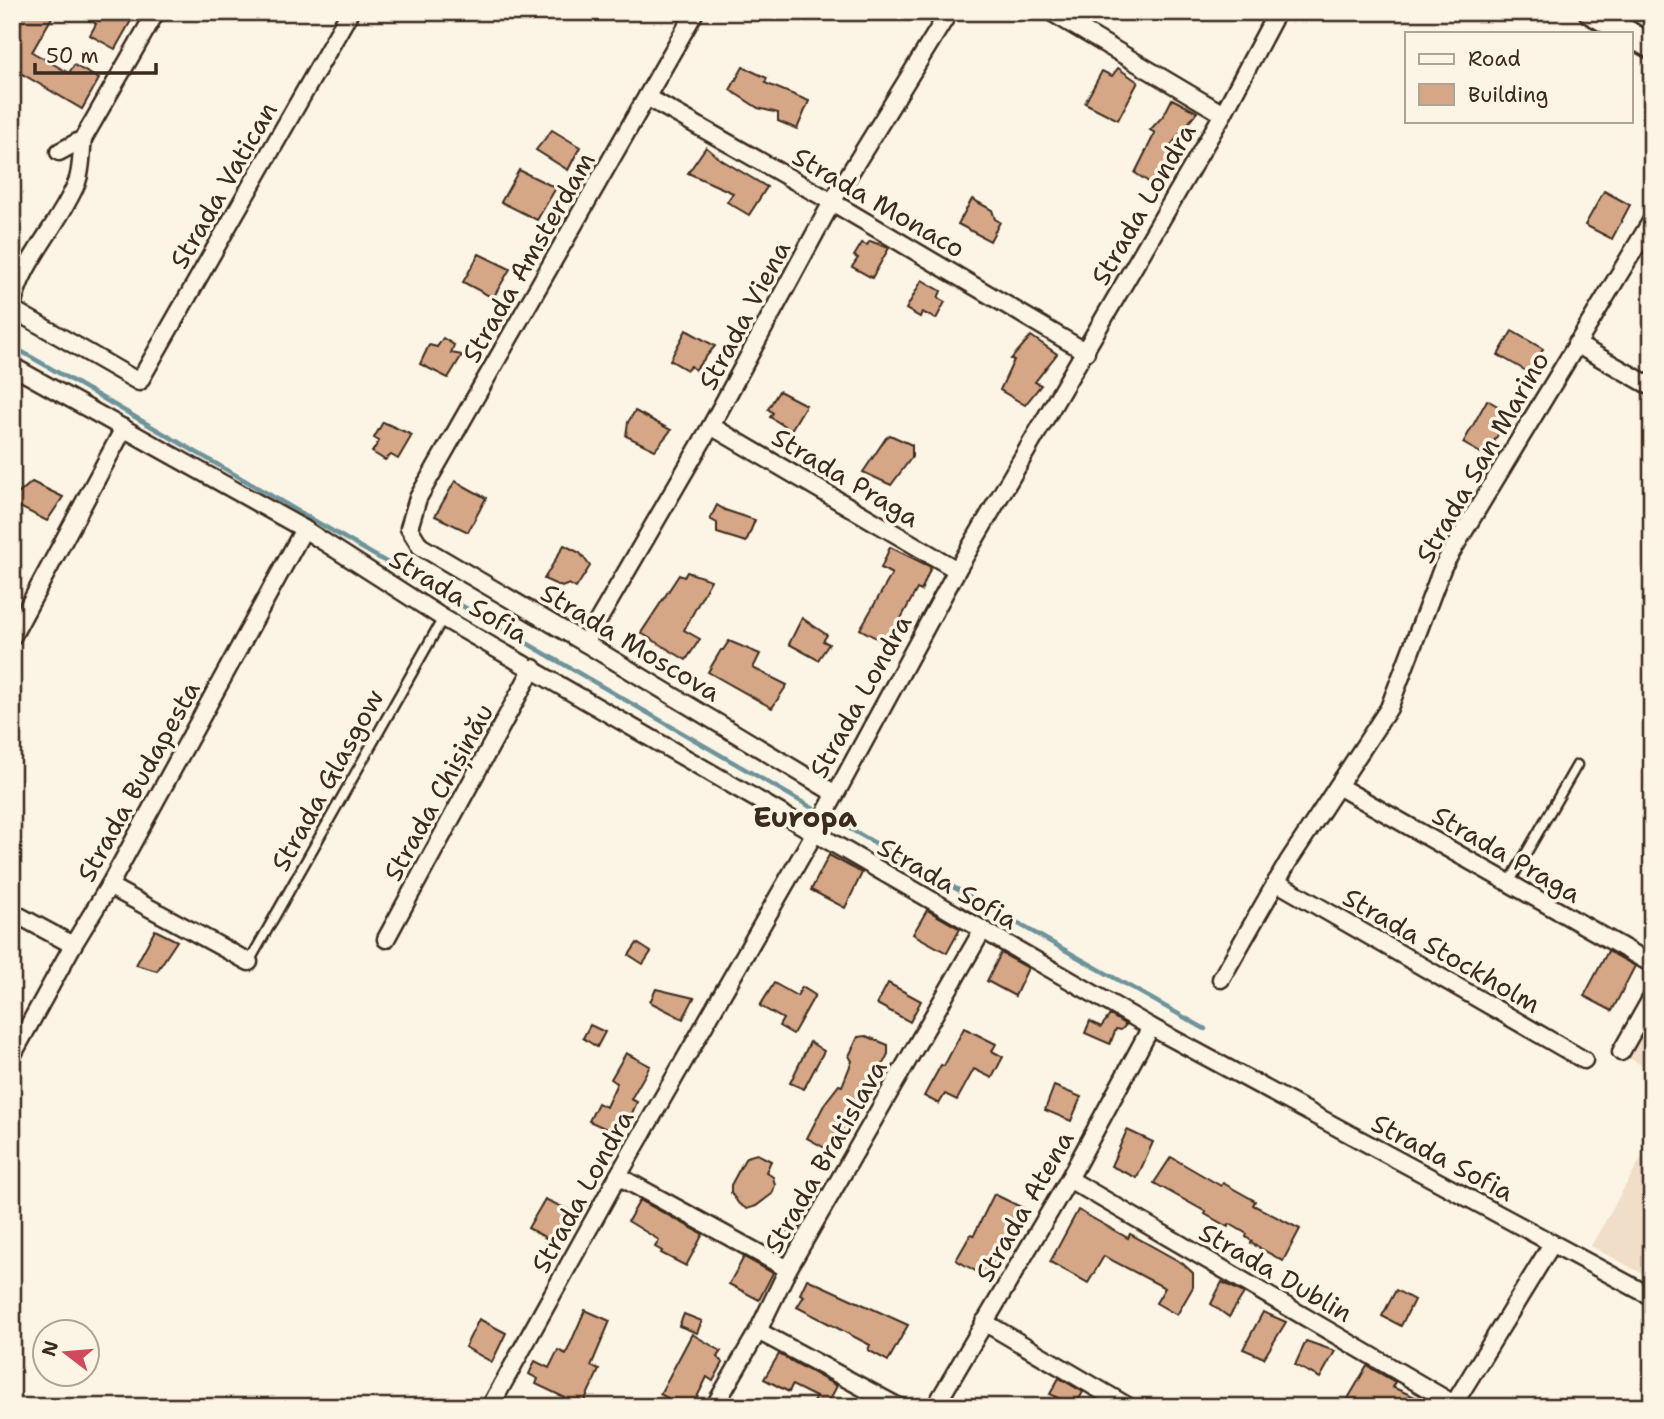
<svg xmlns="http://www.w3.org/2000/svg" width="1664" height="1419" font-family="'Shantell Sans',sans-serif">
	<rect width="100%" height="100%" fill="#fcf5e5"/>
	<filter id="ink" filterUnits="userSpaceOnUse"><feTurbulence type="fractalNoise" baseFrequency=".0143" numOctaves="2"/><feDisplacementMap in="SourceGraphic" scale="14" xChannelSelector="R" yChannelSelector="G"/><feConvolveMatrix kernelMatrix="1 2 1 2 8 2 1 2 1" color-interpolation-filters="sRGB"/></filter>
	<g filter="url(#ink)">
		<g fill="#f0dec9">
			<polygon points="1652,1016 1652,1071 1629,1058"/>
			<polygon points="1652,1139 1652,1279 1591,1246"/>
		</g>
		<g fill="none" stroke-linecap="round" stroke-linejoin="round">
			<g stroke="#6d949b" stroke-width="4.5">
				<polyline points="1637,12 1652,21"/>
				<polyline points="12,346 821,813"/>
				<polyline points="829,817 1205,1029"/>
			</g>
		</g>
		<g fill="#d5a787" stroke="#3b2a1e" stroke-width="2">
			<polygon points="22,12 55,12 32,52 69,73 74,65 99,79 82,109 12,68 12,43 18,33 12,29"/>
			<polygon points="75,12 119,12 132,19 115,49 90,35 96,24"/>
			<polygon points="743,67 767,78 765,83 809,101 797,129 778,121 778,113 758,108 730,90"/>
			<polygon points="1118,68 1138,82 1118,120 1085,103 1102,71 1112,76"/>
			<polygon points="1172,99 1197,112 1172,144 1178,147 1158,188 1135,173 1155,133 1150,130 1164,115"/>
			<polygon points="552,130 580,147 568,170 536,150"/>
			<polygon points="706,147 720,159 767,187 749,215 727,202 733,193 688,173"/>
			<polygon points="519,170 556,188 537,220 501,202"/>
			<polygon points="1604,191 1630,205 1612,239 1585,225"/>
			<polygon points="972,199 992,210 995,219 1000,222 990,241 958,224"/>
			<polygon points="870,241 889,248 872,278 852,267 858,258 854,256 862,243 867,245"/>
			<polygon points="479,254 510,269 493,298 463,282"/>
			<polygon points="922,280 941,291 938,298 945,302 936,319 922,312 920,317 906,309"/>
			<polygon points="686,330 715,346 695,370 691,366 687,370 670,360"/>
			<polygon points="1512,331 1543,349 1530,373 1498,355"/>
			<polygon points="1031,336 1057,354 1035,382 1041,385 1025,405 1000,390 1014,360 1011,359"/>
			<polygon points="443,338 454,345 451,353 462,355 448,378 420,364 429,345 437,347"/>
			<polygon points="779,391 806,405 791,430 770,417 773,413 768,409"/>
			<polygon points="1487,400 1510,413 1486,456 1463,443"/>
			<polygon points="635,411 671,430 655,450 626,436 628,422"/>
			<polygon points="383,422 412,435 398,459 391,455 385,460 372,452 379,441 374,438"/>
			<polygon points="890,435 912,445 912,457 891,485 863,472 886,438"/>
			<polygon points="455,481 486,498 468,532 435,516"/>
			<polygon points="32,482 63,497 47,521 12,503 12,499"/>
			<polygon points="717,505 725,510 755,520 746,542 717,533 717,523 710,519"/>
			<polygon points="564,545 580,553 590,566 576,588 569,584 562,587 544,579"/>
			<polygon points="890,547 931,567 921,591 917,589 887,644 860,629 892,574 881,568"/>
			<polygon points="687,572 711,580 684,630 700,639 686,660 641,633 679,575 684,577"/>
			<polygon points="802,618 827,635 823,641 829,644 818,660 789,644"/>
			<polygon points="729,641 760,654 753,668 787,685 772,708 708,672 721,650 723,650"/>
			<polygon points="829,855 862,873 845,908 811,890"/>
			<polygon points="927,910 960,929 947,953 913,934"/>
			<polygon points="155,930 177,941 157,971 136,965"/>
			<polygon points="637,943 651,952 643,964 629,955"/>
			<polygon points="1608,951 1635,966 1612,1011 1584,996"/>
			<polygon points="1001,953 1028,968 1015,996 987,981"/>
			<polygon points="774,983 797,996 802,987 815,995 793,1034 779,1026 783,1019 760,1006"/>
			<polygon points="888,983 921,1001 910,1022 877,1004"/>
			<polygon points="656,989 694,998 683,1019 650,1002"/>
			<polygon points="1110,1015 1126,1025 1121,1030 1116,1029 1110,1044 1085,1033 1090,1021 1101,1027"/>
			<polygon points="590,1025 605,1032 597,1047 583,1038"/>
			<polygon points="964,1028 996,1044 992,1051 1003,1057 992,1078 974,1069 957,1100 945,1094 939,1104 924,1096 941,1065 944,1066"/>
			<polygon points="866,1036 888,1045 888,1054 883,1064 866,1081 871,1083 834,1153 807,1138 825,1103 839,1085 842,1086 852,1061 849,1056 858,1037"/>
			<polygon points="810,1042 824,1051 804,1089 790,1083"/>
			<polygon points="626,1053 650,1066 631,1099 637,1102 622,1136 589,1121 598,1103 606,1107 617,1083 611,1079"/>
			<polygon points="1054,1086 1081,1097 1071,1121 1045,1110"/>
			<polygon points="1127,1130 1153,1142 1137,1178 1111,1166"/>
			<polygon points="757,1154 771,1161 766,1172 773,1177 775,1185 772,1194 756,1206 747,1209 739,1204 731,1193 731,1185 746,1157"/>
			<polygon points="1171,1157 1221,1186 1223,1183 1255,1201 1253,1205 1300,1229 1283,1261 1251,1243 1252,1241 1246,1237 1247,1234 1230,1224 1228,1227 1205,1214 1206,1212 1154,1183"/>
			<polygon points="994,1194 1025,1209 988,1278 956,1260 971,1234 974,1235"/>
			<polygon points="545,1199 575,1213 559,1245 528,1228"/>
			<polygon points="640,1200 703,1234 686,1266 661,1253 662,1251 655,1247 659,1240 628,1221"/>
			<polygon points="797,1210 806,1216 795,1236 786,1230"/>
			<polygon points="1078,1210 1128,1238 1130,1234 1182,1263 1193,1273 1193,1287 1177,1315 1156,1303 1165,1288 1104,1256 1088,1283 1050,1262"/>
			<polygon points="744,1257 773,1273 759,1300 729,1284"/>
			<polygon points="807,1279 908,1325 888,1361 868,1350 870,1345 797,1307 804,1296 800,1294"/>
			<polygon points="1222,1282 1244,1293 1229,1317 1211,1304"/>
			<polygon points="1396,1290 1414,1300 1401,1326 1382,1316"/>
			<polygon points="585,1310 610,1321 591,1366 599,1370 582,1406 536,1384 538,1379 529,1374 535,1361 549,1368 558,1350 566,1354"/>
			<polygon points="1263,1312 1286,1322 1264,1358 1243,1349"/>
			<polygon points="684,1314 702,1321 697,1333 679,1326"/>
			<polygon points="479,1319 506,1333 492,1362 465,1347"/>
			<polygon points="692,1334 721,1351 717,1357 723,1363 713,1381 707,1377 692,1407 684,1407 660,1394"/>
			<polygon points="1306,1341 1335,1351 1320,1378 1295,1365"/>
			<polygon points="779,1354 837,1386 826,1407 813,1402 816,1397 792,1385 789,1392 764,1379"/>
			<polygon points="1367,1366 1395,1382 1392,1387 1438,1407 1343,1407"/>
			<polygon points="1059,1378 1083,1392 1075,1407 1050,1394"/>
		</g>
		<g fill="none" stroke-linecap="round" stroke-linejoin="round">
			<defs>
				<g id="lane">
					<polyline points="1509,883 1577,765"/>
					<polyline points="249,962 443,618"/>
				</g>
				<g id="street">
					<polyline points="695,12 418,498 409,528 420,546 585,643 834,793"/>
					<polyline points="1051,12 1223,114"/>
					<polyline points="647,97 832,202 1086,352"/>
					<polyline points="59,152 83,139 156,12"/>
					<path d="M 12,308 C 20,262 60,225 77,182 C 82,169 81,152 83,139"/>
					<polyline points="12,309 139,382 350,12"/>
					<polyline points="1576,344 1652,387"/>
					<polyline points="12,366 304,529 443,618 1151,1027 1652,1297"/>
					<polyline points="711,426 957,570"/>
					<polyline points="12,637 124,428"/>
					<polyline points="585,643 711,426 832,202 949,12"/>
					<polyline points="1338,786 1652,964"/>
					<polyline points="1276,882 1584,1060"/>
					<polyline points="109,886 249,962"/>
					<polyline points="12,912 73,945"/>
					<polyline points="386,939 533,668"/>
					<polyline points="1221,979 1288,862 1389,708 1443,566 1652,220"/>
					<polyline points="1621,1052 1652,997"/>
					<polyline points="12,1056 73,945 109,886 304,529"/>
					<polyline points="618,1176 788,1269"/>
					<polyline points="1069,1179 1459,1407"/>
					<polyline points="984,1322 1129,1407"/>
					<polyline points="758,1331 899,1407"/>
					<polyline points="490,1407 618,1176 814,834 957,570 1223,114 1277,12"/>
					<polyline points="714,1407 758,1331 788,1269 982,931"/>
					<polyline points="935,1407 1069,1179 1151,1027"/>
					<polyline points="1452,1407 1552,1244"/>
				</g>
				<g id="secondary">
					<polyline points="1591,12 1628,33"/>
					<polyline points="1631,35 1652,47"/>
				</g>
			</defs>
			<use href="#lane" stroke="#3b2a1e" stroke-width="13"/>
			<use href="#street" stroke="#3b2a1e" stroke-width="21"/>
			<use href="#secondary" stroke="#3b2a1e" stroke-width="28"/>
			<use href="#lane" stroke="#fcf5e5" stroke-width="8"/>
			<use href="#street" stroke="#fcf5e5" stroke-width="16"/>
			<use href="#secondary" stroke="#fcf5e5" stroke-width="23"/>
		</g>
	</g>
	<g text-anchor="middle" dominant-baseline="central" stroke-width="7" stroke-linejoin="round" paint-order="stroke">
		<g font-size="26" fill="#3b2a1e" stroke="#fcf5e5">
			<text transform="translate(223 185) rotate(-60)">Strada Vatican</text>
			<text transform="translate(879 202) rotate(30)">Strada Monaco</text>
			<text transform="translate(1143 204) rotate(-60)">Strada Londra</text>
			<text transform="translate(528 257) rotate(-60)">Strada Amsterdam</text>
			<text transform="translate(744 315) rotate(-62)">Strada Viena</text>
			<text transform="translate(1482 457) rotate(-60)">Strada San Marino</text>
			<text transform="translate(846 477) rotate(31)">Strada Praga</text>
			<text transform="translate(459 596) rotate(31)">Strada Sofia</text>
			<text transform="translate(631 642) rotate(31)">Strada Moscova</text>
			<text transform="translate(860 696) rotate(-61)">Strada Londra</text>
			<text transform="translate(327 780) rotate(-61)">Strada Glasgow</text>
			<text transform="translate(138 781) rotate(-61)">Strada Budapesta</text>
			<text transform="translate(438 792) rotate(-61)">Strada Chișinău</text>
			<text transform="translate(1507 854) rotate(30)">Strada Praga</text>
			<text transform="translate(948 883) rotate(30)">Strada Sofia</text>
			<text transform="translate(1442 950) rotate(30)">Strada Stockholm</text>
			<text transform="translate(825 1156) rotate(-60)">Strada Bratislava</text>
			<text transform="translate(1443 1157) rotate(28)">Strada Sofia</text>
			<text transform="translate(582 1191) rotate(-61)">Strada Londra</text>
			<text transform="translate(1024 1206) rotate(-60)">Strada Atena</text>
			<text transform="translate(1276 1272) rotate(30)">Strada Dublin</text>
		</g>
		<g font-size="28" font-weight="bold" fill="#3b2a1e" stroke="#fcf5e5">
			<text x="805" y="817">Europa</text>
		</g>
	</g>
	<rect width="1664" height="1419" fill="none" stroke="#fcf5e5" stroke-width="42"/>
	<rect x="21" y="21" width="1622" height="1377" fill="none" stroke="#3b2a1e" stroke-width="2.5" filter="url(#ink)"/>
	<rect x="1405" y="32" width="228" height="91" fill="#fcf5e5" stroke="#afa495" stroke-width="2"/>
	<rect x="1419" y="54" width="35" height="10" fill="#fcf5e5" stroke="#afa495" stroke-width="2"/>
	<text x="1468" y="66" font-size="21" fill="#3b2a1e">Road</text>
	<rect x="1419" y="84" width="35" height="21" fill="#d5a787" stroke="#afa495" stroke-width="2"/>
	<text x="1468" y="102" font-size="21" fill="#3b2a1e">Building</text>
	<g transform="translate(66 1353) rotate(286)"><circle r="33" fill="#fcf5e5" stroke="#afa495" stroke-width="2"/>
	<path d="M0-5L12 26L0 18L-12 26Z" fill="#d1495b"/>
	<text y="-10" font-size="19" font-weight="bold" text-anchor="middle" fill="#3b2a1e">N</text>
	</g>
	<path d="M35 63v10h121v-10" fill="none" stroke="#3b2a1e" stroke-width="3.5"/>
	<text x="46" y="63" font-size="21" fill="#3b2a1e" stroke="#fcf5e5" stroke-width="5" paint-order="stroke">50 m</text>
</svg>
